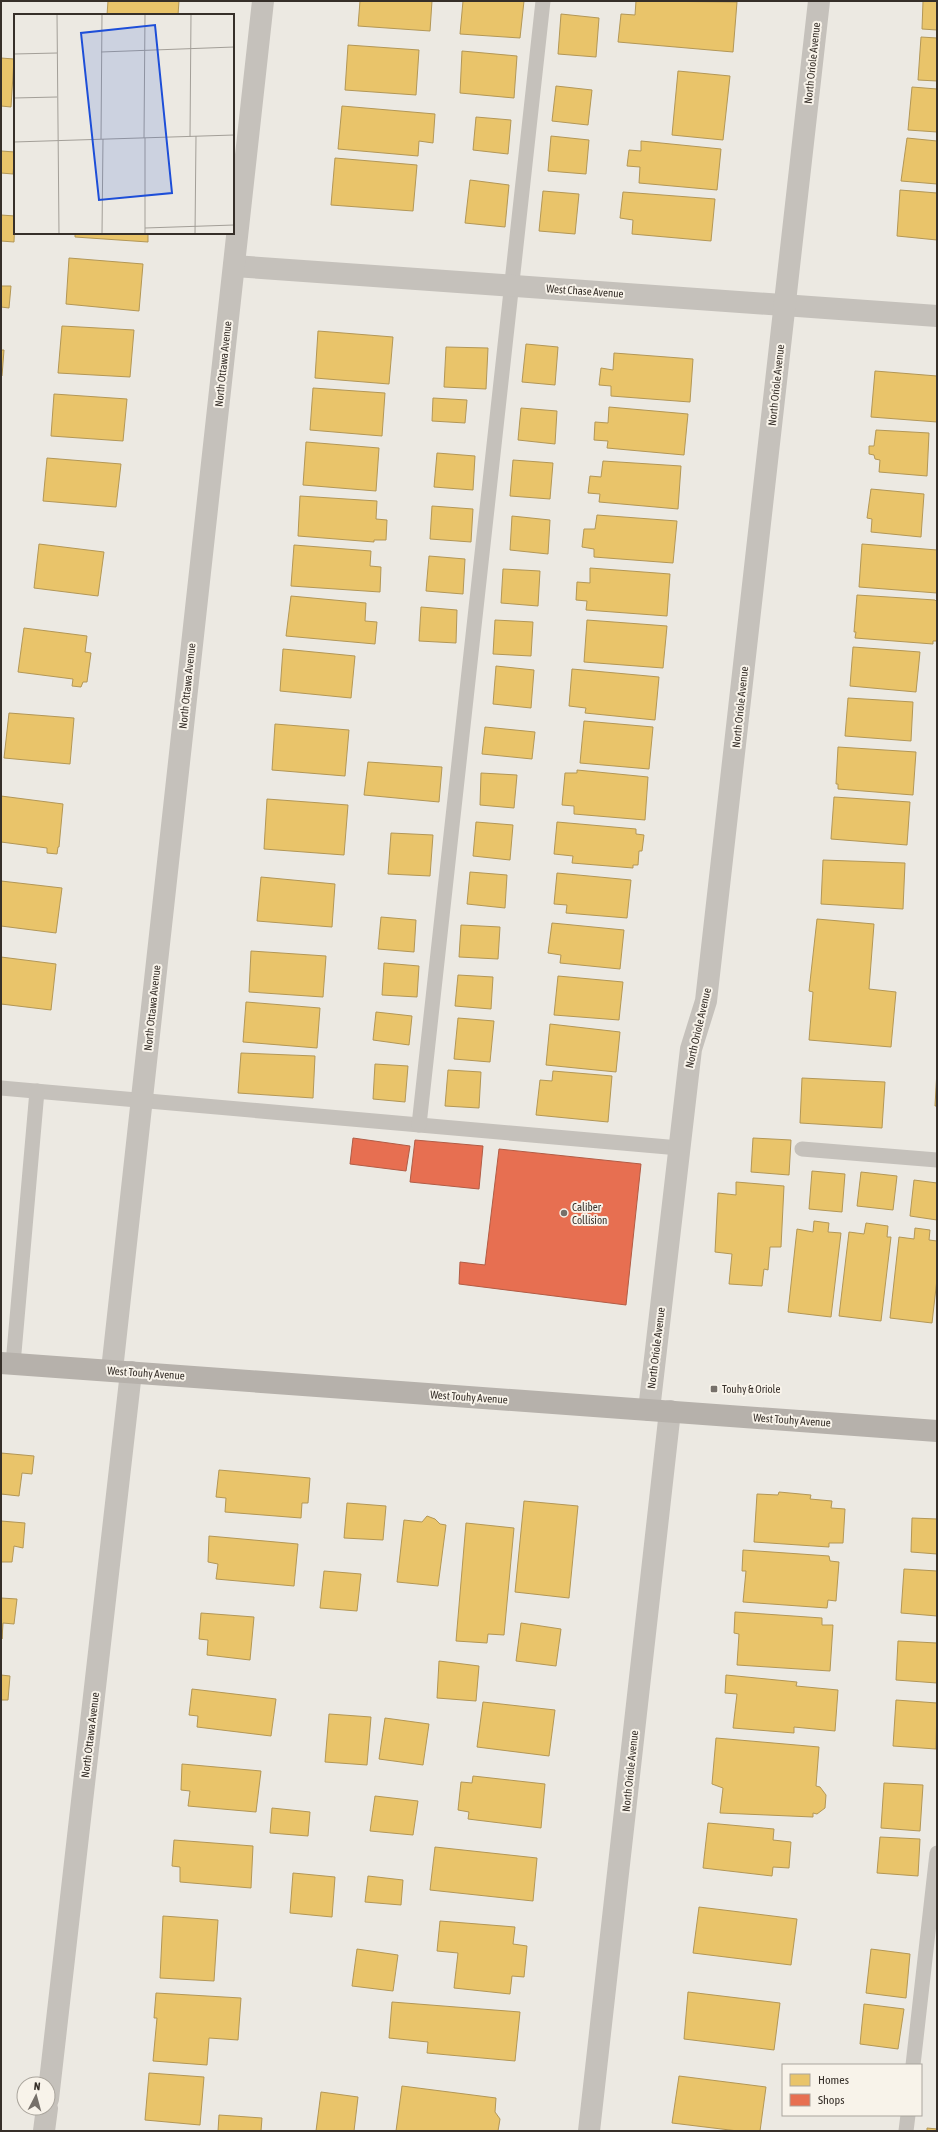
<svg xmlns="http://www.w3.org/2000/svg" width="938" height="2132" font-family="'Asap Condensed',sans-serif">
	<rect width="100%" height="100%" fill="#ece9e2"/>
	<g fill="#e9c46a" stroke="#b39756">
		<polygon points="108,1 179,1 178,15 107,15"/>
		<polygon points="360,1 432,1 430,31 358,26"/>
		<polygon points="463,1 524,1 520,38 460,34"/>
		<polygon points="636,1 737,2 733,52 618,42 621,14 635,15"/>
		<polygon points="923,1 937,1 937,30 922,29"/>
		<polygon points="561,14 599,18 596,57 558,54"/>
		<polygon points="921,37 937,38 937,81 918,80"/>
		<polygon points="348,45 419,50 416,95 345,90"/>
		<polygon points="462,51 517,56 514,98 460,93"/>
		<polygon points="1,58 14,59 11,107 1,106"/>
		<polygon points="678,71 730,76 723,140 672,135"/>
		<polygon points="556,86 592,90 588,125 552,121"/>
		<polygon points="912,87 937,89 937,132 908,130"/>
		<polygon points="342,106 435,114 433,143 419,141 418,156 338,149"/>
		<polygon points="476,117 511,120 508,154 473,150"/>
		<polygon points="551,136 589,140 586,174 548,171"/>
		<polygon points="907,138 937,141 937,184 901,181"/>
		<polygon points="641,141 721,149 717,190 639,183 640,167 627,166 629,150 641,151"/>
		<polygon points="1,151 15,152 13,174 1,173"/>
		<polygon points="335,158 417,165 413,211 331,205"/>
		<polygon points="470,180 509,185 505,227 465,223"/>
		<polygon points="900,190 937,193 937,240 897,236"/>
		<polygon points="543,191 579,194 575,234 539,231"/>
		<polygon points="623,192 715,199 711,241 632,234 633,220 620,218"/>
		<polygon points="1,215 15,216 14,242 1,241"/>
		<polygon points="75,233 148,233 148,242 75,237"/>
		<polygon points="69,258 143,264 139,311 66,304"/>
		<polygon points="1,286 11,286 9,308 1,307"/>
		<polygon points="62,326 134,330 130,377 58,373"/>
		<polygon points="318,331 393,337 389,384 315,378"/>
		<polygon points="526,344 558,347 555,385 522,382"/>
		<polygon points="446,347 488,348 486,389 444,387"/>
		<polygon points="1,350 4,350 2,376 1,376"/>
		<polygon points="614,353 693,359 690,402 611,396 611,386 599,385 601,368 613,370"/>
		<polygon points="875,371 937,376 937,422 871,417"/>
		<polygon points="313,388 385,393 382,436 310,430"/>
		<polygon points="54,394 127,399 123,441 51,436"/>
		<polygon points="433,398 467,400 465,423 432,421"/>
		<polygon points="609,407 688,414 684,455 607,448 608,441 594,440 595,422 608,423"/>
		<polygon points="521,408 557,411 555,444 518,440"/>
		<polygon points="876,430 929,433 927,476 879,472 880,460 875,459 874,455 869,454 869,446 874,446"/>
		<polygon points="306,442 379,448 376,491 303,485"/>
		<polygon points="437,453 475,456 473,490 434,487"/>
		<polygon points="47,458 121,464 116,507 43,501"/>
		<polygon points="513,460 553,463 550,499 510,496"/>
		<polygon points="603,461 681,466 678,509 599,502 600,494 588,493 590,476 601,477"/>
		<polygon points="871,489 924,494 921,537 871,532 872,519 867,518"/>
		<polygon points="300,496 377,501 376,519 387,520 386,540 374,540 374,542 298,536"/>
		<polygon points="432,506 473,509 471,542 430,539"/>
		<polygon points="597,515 677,521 673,563 594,557 594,549 582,547 584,529 595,529"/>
		<polygon points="512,516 550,520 548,554 510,550"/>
		<polygon points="39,544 104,552 98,596 34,588"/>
		<polygon points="862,544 937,550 937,593 859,587"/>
		<polygon points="294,545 371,551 370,566 381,567 380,592 291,586"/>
		<polygon points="429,556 465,559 463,594 426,591"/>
		<polygon points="590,568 670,574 667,616 586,610 587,601 576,600 577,582 590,583"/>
		<polygon points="503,569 540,571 538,606 501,603"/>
		<polygon points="857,595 935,600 937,602 937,641 933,641 933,644 855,638 856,632 854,632"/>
		<polygon points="291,596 366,603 365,621 377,622 375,644 286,636"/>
		<polygon points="421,607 457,610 456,643 419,641"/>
		<polygon points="495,620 533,622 531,656 493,654"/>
		<polygon points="587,620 667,626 663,668 584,662"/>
		<polygon points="24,628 87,636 85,652 91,653 87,682 83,682 81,687 72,686 73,679 18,672"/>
		<polygon points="853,647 920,652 916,692 850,686"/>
		<polygon points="283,649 355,656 351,698 280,691"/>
		<polygon points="496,666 534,670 531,708 493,704"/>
		<polygon points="572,669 659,677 655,720 585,713 586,708 569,706"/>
		<polygon points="848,698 913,702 911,741 845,736"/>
		<polygon points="9,713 74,718 70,764 4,758"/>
		<polygon points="584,721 653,727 649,769 580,763"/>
		<polygon points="275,724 349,730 345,776 272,770"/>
		<polygon points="485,727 535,732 532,759 482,754"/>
		<polygon points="838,747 916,752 913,795 838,789 838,784 836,784"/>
		<polygon points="368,762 442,767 439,802 364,795"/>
		<polygon points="577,770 648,777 645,820 574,814 574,806 562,805 565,773 577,773"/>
		<polygon points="481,773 517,775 514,808 480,805"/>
		<polygon points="1,796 63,804 59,847 58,847 57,854 47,853 47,848 1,842"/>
		<polygon points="834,797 910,802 907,845 831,839"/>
		<polygon points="267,799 348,805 344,855 264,849"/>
		<polygon points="476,822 513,825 510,860 473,856"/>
		<polygon points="557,822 636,829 636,834 644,835 642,851 639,851 638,865 633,865 633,868 572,863 573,856 554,854"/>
		<polygon points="391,833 433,835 430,876 388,874"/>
		<polygon points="823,860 905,863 903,909 821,904"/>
		<polygon points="470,872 507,875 505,908 467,904"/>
		<polygon points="557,873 631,880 627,918 566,913 567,905 554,904"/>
		<polygon points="261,877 335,884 332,927 257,921"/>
		<polygon points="1,881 62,888 56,933 1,926"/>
		<polygon points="381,917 416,920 414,952 378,949"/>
		<polygon points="817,919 874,924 869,989 896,992 891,1047 809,1040 813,992 809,991"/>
		<polygon points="552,923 624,930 620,969 560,963 561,955 548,953"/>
		<polygon points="461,925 500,927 498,959 459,957"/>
		<polygon points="251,951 326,956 323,997 249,992"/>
		<polygon points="1,957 56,964 51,1010 1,1004"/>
		<polygon points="384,963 419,966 417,997 382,995"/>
		<polygon points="458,975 493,977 491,1009 455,1006"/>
		<polygon points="558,976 623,982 619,1020 554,1015"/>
		<polygon points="246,1002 320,1008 317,1048 243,1042"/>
		<polygon points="376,1012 412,1016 409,1045 373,1040"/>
		<polygon points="458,1018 494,1021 490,1062 454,1059"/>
		<polygon points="550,1024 620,1032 616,1072 546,1065"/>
		<polygon points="241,1053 315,1056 313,1098 238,1093"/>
		<polygon points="375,1064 408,1066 405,1102 373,1099"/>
		<polygon points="448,1070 481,1072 479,1108 445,1106"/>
		<polygon points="937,1070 937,1106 935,1106"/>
		<polygon points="553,1071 612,1076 608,1122 536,1115 540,1080 552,1081"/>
		<polygon points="802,1078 885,1082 882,1128 800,1123"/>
		<polygon points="753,1138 791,1140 789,1175 751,1172"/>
		<polygon points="812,1171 845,1174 842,1212 809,1209"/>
		<polygon points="861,1172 897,1176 893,1210 857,1206"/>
		<polygon points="914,1180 937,1183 937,1220 910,1216"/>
		<polygon points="736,1182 784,1186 781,1247 770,1247 768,1270 764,1269 762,1286 729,1284 732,1254 715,1252 718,1193 736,1195"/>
		<polygon points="814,1221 829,1223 828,1232 841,1233 831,1317 788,1312 797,1229 813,1232"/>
		<polygon points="866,1223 888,1226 887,1237 891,1237 881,1321 839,1316 849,1232 864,1234"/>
		<polygon points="915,1228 930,1230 929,1240 937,1241 937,1279 932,1323 890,1318 899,1237 914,1239"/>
		<polygon points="1,1453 34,1456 32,1474 22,1473 19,1496 1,1494"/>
		<polygon points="219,1470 310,1478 308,1503 302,1503 301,1518 225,1512 226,1498 216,1497"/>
		<polygon points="779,1492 811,1495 810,1499 832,1501 831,1508 845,1509 843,1543 829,1543 829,1547 754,1542 757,1494 778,1495"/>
		<polygon points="524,1501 578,1506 569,1598 515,1592"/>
		<polygon points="347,1503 386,1506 383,1540 344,1538"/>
		<polygon points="427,1516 435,1519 440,1524 446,1525 438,1586 397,1582 404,1520 422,1522"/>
		<polygon points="912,1518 937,1519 937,1554 911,1552"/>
		<polygon points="1,1521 25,1523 23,1548 14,1546 12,1562 1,1562"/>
		<polygon points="466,1523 514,1528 504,1635 488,1634 487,1643 456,1641"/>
		<polygon points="209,1536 298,1544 294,1586 216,1579 218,1564 208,1562"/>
		<polygon points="743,1550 829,1556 830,1561 839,1562 836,1601 828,1600 827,1608 743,1602 746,1571 742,1571"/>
		<polygon points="904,1569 937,1571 937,1616 901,1613"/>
		<polygon points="324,1571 361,1574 357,1611 320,1608"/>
		<polygon points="1,1598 17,1599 14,1624 3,1623 2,1639"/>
		<polygon points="735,1612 822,1618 822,1625 833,1625 830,1671 737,1665 739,1634 734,1633"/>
		<polygon points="201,1613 254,1617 250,1660 207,1655 208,1640 199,1639"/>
		<polygon points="521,1623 561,1629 556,1666 516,1661"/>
		<polygon points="898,1641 937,1643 937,1683 896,1680"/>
		<polygon points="439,1661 479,1666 476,1701 437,1698"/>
		<polygon points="1,1675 10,1676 8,1700 1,1700"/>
		<polygon points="726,1675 797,1682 796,1686 838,1690 835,1731 794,1727 794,1733 733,1728 737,1694 725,1693"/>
		<polygon points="192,1689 276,1699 271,1736 197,1727 198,1716 189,1715"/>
		<polygon points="896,1700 937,1703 936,1749 893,1746"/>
		<polygon points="483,1702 555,1710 549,1756 477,1747"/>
		<polygon points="329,1714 371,1717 367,1765 325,1762"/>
		<polygon points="385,1718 429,1724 423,1765 379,1759"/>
		<polygon points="716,1738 819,1747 816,1786 820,1787 826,1795 825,1808 817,1814 813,1813 813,1817 720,1813 723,1788 712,1784"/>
		<polygon points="182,1764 261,1771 256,1812 188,1806 190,1791 181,1790"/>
		<polygon points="473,1776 545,1784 541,1828 468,1819 469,1812 458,1810 461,1782 472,1783"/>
		<polygon points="884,1783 923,1785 920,1831 881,1828"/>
		<polygon points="375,1796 418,1801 413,1835 370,1831"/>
		<polygon points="272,1808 310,1812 308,1836 270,1833"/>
		<polygon points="708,1823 774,1829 773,1840 791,1842 789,1868 773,1867 772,1876 703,1868"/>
		<polygon points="880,1837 920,1839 918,1876 877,1873"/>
		<polygon points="174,1840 253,1846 251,1888 180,1882 180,1867 172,1866"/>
		<polygon points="435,1847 537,1858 533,1901 430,1890"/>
		<polygon points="293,1873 335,1877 332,1917 290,1913"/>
		<polygon points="368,1876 403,1880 401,1905 365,1902"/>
		<polygon points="699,1907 797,1919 791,1965 693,1953"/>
		<polygon points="163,1916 218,1920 214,1981 160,1978"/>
		<polygon points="440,1921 515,1927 513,1944 527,1946 524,1977 512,1976 510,1994 454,1988 458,1953 437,1951"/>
		<polygon points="357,1949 398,1955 393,1991 352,1986"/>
		<polygon points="871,1949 910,1954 906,1998 866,1993"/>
		<polygon points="688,1992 780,2003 774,2050 684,2039"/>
		<polygon points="156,1993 241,1998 238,2040 209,2038 207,2065 153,2061 157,2018 154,2018"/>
		<polygon points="392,2002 520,2012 515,2061 427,2053 428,2042 389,2038"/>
		<polygon points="864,2004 904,2009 898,2049 860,2044"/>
		<polygon points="149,2073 204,2077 200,2125 145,2120"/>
		<polygon points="679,2076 766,2087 760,2131 738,2131 672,2123"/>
		<polygon points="402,2086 496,2098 495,2112 500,2119 498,2131 396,2131"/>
		<polygon points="321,2092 358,2097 354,2131 316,2131"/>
		<polygon points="219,2115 262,2118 261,2131 218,2131"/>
		<polygon points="927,2128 937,2129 937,2131 927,2131"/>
	</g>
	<g fill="#e76f51" stroke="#b25c45">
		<polygon points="353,1138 410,1146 406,1171 350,1164"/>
		<polygon points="415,1140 483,1146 479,1189 410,1182"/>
		<polygon points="499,1149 641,1164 626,1305 459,1284 460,1262 485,1265"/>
	</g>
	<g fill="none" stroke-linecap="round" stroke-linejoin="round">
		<g stroke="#c5c1bb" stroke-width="15">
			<polyline points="1,1088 679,1148"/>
			<polyline points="419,1125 543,1"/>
			<polyline points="802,1149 937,1160"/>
			<polyline points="13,1364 37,1091"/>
			<polyline points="913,2065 937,1853"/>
			<polyline points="906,2131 908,2115"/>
		</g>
		<g stroke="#c5c1bb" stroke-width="22">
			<polyline points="234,266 937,316"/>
			<polyline points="112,1370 263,1"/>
			<polyline points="649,1410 691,1049 706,1001 819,1"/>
			<polyline points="48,2099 131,1372"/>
			<polyline points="44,2131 47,2108"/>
			<polyline points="589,2131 670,1411"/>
		</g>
		<polyline stroke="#b6b1ab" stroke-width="22" points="1,1363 937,1431"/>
	</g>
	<g fill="#76706a" stroke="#f8f3ea" stroke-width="1.5">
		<circle cx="564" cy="1213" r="4"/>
		<rect x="710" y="1385" width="8" height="8" rx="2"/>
	</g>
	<g text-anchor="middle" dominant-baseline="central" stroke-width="4" stroke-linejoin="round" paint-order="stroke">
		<g font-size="11" fill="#362f29" stroke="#f8f3ea">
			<text transform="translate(812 63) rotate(-84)">North Oriole Avenue</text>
			<text transform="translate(585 291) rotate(4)">West Chase Avenue</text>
			<text transform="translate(223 364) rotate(-84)">North Ottawa Avenue</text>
			<text transform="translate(776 385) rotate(-84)">North Oriole Avenue</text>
			<text transform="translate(187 686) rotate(-84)">North Ottawa Avenue</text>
			<text transform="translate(740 707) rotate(-84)">North Oriole Avenue</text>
			<text transform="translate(152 1008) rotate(-84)">North Ottawa Avenue</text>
			<text transform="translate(698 1028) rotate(-77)">North Oriole Avenue</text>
			<text transform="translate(656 1348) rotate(-83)">North Oriole Avenue</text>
			<text transform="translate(146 1373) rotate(4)">West Touhy Avenue</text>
			<text transform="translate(469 1397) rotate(4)">West Touhy Avenue</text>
			<text transform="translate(792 1420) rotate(4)">West Touhy Avenue</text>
			<text transform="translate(90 1735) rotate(-83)">North Ottawa Avenue</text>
			<text transform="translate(630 1771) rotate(-84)">North Oriole Avenue</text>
		</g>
		<g font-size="11" fill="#362f29" stroke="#f8f3ea" text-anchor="start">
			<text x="572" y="1207">Caliber<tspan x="572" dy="13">Collision</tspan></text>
			<text x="722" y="1389">Touhy &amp; Oriole</text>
		</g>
	</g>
	<g transform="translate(14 14)">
		<rect width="220" height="220" fill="#ece9e2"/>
		<path fill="none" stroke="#a39f98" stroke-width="1" d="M 43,0 L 45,220M 87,38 L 220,33M 0,40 L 43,39M 0,84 L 43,83M 176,123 L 177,0M 130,124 L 131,0M 87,125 L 88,0M 0,128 L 220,121M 0,147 L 0,128M 131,214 L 220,211M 88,220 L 89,125M 131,220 L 131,124M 181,220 L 182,122"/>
		<path fill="#1d4ed8" fill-opacity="0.15" stroke="#1d4ed8" stroke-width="2" d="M 141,11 L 158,179 L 85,186 L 67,19 Z"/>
		<rect width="220" height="220" fill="none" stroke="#362f29" stroke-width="2"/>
	</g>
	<rect width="938" height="2132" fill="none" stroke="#362f29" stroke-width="4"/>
	<rect x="782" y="2064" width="140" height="52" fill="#f8f3ea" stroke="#aaa59d"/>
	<rect x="790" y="2074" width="20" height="12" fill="#e9c46a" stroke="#aaa59d"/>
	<text x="818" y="2084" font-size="12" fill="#362f29">Homes</text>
	<rect x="790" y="2094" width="20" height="12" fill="#e76f51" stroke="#aaa59d"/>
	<text x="818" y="2104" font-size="12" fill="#362f29">Shops</text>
	<g transform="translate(36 2096) rotate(6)"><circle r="19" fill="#f8f3ea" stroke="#aaa59d"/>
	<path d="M0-3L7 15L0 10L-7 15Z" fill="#76706a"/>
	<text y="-6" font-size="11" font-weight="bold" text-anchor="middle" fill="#362f29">N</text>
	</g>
</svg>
